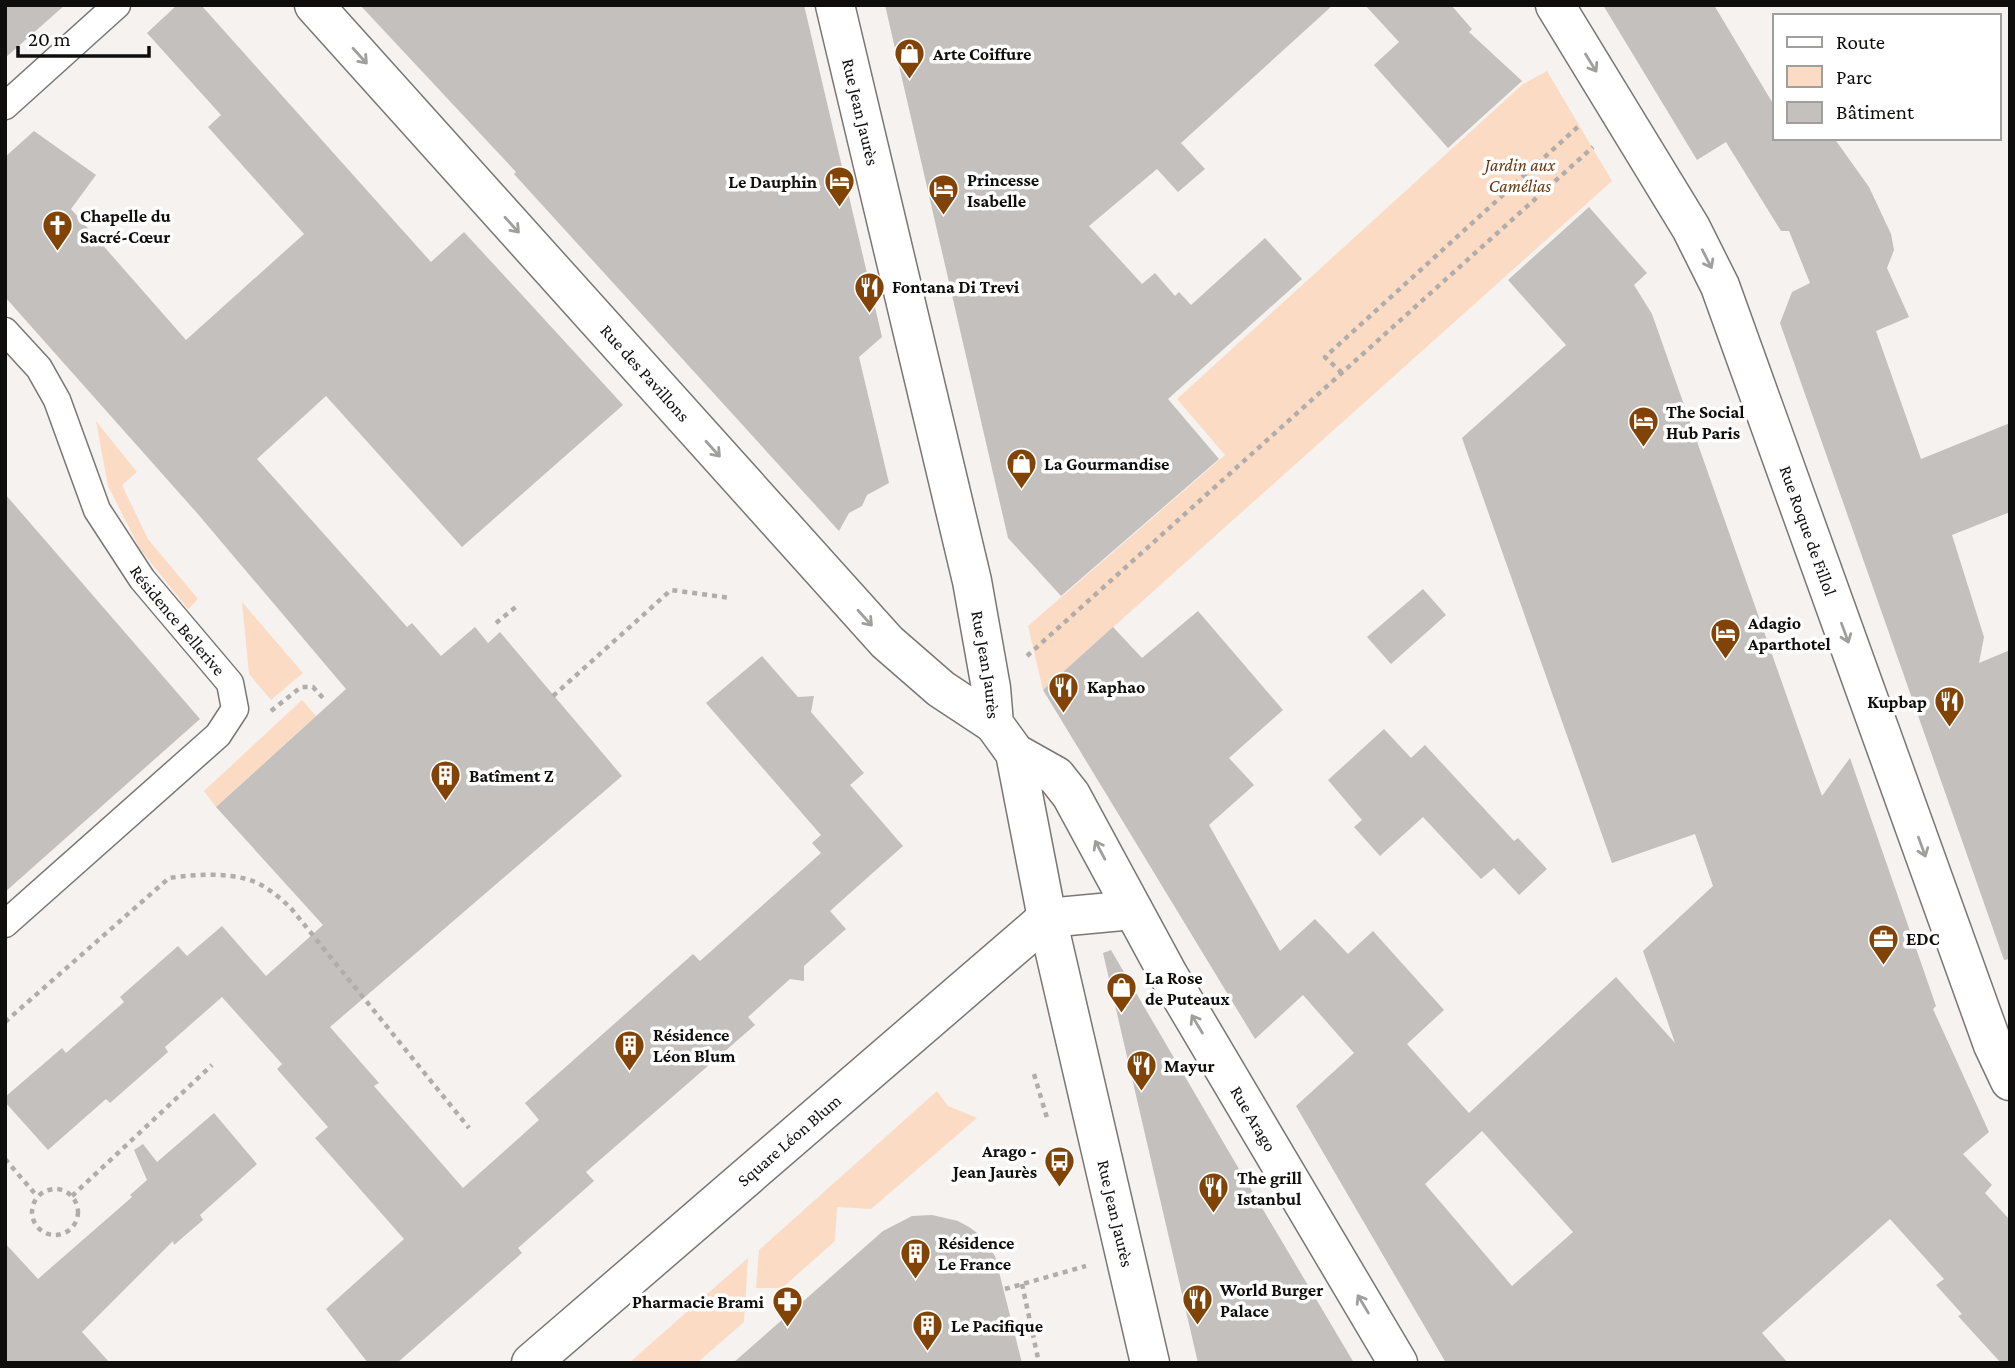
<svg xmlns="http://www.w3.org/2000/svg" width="2015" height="1368" font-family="'Crimson Pro',serif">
	<rect width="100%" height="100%" fill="#f6f2ef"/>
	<g fill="#fcdbc5">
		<polygon points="1547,71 1612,181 1043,690 1028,626 1225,455 1177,399 1523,84"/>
		<polygon points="96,421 137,472 122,485 148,539 198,599 188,609 140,549 108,486"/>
		<polygon points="242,602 303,673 271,700 249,674"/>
		<polygon points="302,700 316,716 216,807 204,791"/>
		<polygon points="937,1091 948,1106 977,1118 871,1209 837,1207 835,1241 782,1288 756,1288 759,1250"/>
		<polygon points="748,1258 744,1322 697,1363 629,1363"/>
	</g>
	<g fill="#c3c0bd" fill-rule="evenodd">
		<polygon points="5,5 65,5 5,58"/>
		<polygon points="177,5 201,5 431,262 464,232 623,405 462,547 326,396 257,459 407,627 412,623 441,656 475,627 488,643 500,632 622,776 330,1027 379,1083 374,1086 463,1188 539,1120 525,1103 693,954 700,961 821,853 812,843 821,835 706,703 762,656 798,697 814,696 811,712 864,773 850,785 903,846 830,911 846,929 804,966 804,981 790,979 748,1017 755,1025 586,1172 594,1181 518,1248 522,1253 397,1363 368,1363 326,1309 404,1239 315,1138 328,1127 277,1069 282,1064 222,997 165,1047 168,1052 110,1103 106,1099 48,1150 5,1102 5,1097 62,1048 66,1053 124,1002 120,997 178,946 187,956 222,926 266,976 323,925 216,807 346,689 197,513 5,297 5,157 34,131 96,175 71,209 186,340 304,234 208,127 221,115 147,33"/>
		<polygon points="360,5 804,5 882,337 859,357 889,483 867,495 862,506 849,513 839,531 514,174 516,172"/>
		<polygon points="885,5 1333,5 1181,143 1205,169 1178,192 1157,169 1089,226 1142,284 1155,273 1175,296 1179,292 1191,305 1265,238 1302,279 1168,399 1219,459 1061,596 1008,538"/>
		<polygon points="1365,5 1451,5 1472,29 1469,32 1522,81 1448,148 1374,65 1399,42"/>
		<polygon points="1603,5 1714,5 1775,107 1775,138 1834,138 1869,187 1891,234 1894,250 1887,268 1909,317 1876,331 1921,459 2010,423 2010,512 1952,535 1984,637 1979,663 2010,650 2010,959 2004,960 1780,323 1792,292 1810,283 1789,231 1781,231 1726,142 1697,160"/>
		<path d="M 1589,207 L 1647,273 L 1634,285 L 1652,314 L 1822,796 L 1850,758 L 1936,1006 L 1933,1009 L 1989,1132 L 1963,1154 L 1992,1185 L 1985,1193 L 2010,1220 L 2010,1363 L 2001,1363 L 1958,1316 L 1962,1314 L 1936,1285 L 1944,1279 L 1890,1219 L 1762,1333 L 1788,1363 L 1446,1363 L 1296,1106 L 1354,1053 L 1303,995 L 1255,1039 L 1043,690 L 1113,627 L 1142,658 L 1198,611 L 1283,710 L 1229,758 L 1254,785 L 1209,825 L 1280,951 L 1315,919 L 1348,954 L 1373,931 L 1444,1010 L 1407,1044 L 1469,1113 L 1616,977 L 1675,1043 L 1643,951 L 1713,886 L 1695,834 L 1612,863 L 1462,438 L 1566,345 L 1508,280 ZM 1482,1131 L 1573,1232 L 1512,1286 L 1425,1184 Z"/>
		<polygon points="5,494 200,719 5,892"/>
		<polygon points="1423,589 1446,615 1391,664 1367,637"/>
		<polygon points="1384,729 1411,758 1425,745 1514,841 1518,838 1547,869 1519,895 1494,868 1481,879 1423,817 1380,856 1354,827 1362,820 1328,780"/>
		<polygon points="1111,950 1239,1169 1354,1363 1198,1363 1103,953"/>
		<polygon points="214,1113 257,1164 200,1215 203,1220 174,1245 173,1241 82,1332 110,1363 5,1363 5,1243 38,1279 132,1197 130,1195 147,1180 134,1150 143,1144 157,1162"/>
		<polygon points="932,1215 958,1221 969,1227 980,1235 995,1256 1022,1363 733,1363 883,1231 912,1216"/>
	</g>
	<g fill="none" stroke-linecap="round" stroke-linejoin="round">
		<defs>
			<g id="lane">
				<polyline points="5,106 117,5"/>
				<path id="s1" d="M 5,331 L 39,368 L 57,400 L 97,510 L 142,579 L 230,683 L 235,709 L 218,735 L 5,924"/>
			</g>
			<g id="street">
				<path id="s2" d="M 314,5 L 887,642 L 941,689 L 994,724"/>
				<path id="s3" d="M 1555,5 L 1691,228 L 1720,286 L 1993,1045 L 2010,1081"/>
				<path id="s4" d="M 1015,753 L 1056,776 L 1071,795 L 1169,976 L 1398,1363"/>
				<path id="s5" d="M 531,1363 L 1047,918 L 1133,910"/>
			</g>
			<g id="secondary">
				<path id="s6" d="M 835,5 L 972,581 L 991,688 L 994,724 L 1015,753 L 1047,918 L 1150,1363"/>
			</g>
		</defs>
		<use href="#lane" stroke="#7a7674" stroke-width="29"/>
		<use href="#street" stroke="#7a7674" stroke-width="41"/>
		<use href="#secondary" stroke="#7a7674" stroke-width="41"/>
		<g stroke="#b0adab" stroke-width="4.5" stroke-dasharray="5 5" stroke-linecap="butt">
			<polyline points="1342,373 1325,357 1581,124"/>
			<polyline points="496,623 517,606"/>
			<polyline points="1027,656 1593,147"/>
			<polyline points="553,696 671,590 731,598"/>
			<polyline points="271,711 301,687 313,687 323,698"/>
			<path d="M 5,1022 L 169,878 C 197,874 238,871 263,886 C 273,892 282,900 290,907 L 469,1128"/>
			<polyline points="1034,1074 1047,1118"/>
			<polyline points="5,1159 37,1196"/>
			<circle cx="55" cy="1212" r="23"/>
			<polyline points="72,1196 212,1065"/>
			<polyline points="1022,1284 1039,1363"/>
			<polyline points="1005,1289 1086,1266"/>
		</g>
		<use href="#lane" stroke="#fff" stroke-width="26"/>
		<use href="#street" stroke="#fff" stroke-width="38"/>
		<use href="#secondary" stroke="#fff" stroke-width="38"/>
	</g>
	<defs><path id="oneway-shaft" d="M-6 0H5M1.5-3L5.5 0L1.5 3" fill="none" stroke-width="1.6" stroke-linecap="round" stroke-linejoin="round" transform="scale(1.75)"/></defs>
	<g stroke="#9f9f9e">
		<use href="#oneway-shaft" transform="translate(360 56) rotate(48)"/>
		<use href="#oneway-shaft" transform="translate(1591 63) rotate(58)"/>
		<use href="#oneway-shaft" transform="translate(512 225) rotate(48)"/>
		<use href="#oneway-shaft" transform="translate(1707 259) rotate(63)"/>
		<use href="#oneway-shaft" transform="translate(713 449) rotate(48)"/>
		<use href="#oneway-shaft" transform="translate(865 618) rotate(48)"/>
		<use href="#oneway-shaft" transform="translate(1845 633) rotate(70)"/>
		<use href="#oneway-shaft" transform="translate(1922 847) rotate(70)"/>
		<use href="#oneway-shaft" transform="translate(1100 850) rotate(-118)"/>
		<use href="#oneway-shaft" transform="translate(1197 1024) rotate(-121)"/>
		<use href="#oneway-shaft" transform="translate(1363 1304) rotate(-121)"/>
	</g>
	<defs>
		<symbol id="shop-pin" viewBox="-11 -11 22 30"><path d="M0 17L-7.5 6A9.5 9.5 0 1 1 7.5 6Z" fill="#824306" stroke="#fff"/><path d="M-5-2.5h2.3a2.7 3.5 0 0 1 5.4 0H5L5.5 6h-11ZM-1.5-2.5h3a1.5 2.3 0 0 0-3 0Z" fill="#fff"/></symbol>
		<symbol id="hotel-pin" viewBox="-11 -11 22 30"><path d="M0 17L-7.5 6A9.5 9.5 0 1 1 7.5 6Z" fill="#824306" stroke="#fff"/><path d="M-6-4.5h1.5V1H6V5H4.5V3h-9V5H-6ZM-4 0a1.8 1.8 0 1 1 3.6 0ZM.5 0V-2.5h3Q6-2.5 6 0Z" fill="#fff"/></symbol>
		<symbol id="church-pin" viewBox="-11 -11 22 30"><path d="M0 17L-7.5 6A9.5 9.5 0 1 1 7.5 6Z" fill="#824306" stroke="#fff"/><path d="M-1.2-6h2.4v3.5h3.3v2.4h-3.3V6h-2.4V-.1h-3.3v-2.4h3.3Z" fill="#fff"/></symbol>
		<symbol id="restaurant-pin" viewBox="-11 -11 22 30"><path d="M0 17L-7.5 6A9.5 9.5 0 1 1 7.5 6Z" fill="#824306" stroke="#fff"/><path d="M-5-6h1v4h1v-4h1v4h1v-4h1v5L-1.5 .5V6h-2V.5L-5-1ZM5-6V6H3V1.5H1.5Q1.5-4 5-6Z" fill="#fff"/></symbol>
		<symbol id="building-pin" viewBox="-11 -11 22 30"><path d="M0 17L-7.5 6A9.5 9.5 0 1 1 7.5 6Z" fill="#824306" stroke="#fff"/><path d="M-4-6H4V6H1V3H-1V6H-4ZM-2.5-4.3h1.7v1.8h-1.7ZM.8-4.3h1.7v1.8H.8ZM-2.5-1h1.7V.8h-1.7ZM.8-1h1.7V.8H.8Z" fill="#fff"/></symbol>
		<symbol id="office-pin" viewBox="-11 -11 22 30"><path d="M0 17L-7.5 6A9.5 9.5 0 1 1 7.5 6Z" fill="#824306" stroke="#fff"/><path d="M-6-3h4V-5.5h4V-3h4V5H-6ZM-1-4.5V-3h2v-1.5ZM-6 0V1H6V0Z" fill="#fff"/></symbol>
		<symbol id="bus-pin" viewBox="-11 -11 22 30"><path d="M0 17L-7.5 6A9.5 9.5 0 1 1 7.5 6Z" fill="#824306" stroke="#fff"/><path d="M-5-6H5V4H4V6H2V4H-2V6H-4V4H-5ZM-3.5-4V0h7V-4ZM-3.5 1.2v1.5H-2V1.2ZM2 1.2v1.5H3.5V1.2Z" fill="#fff"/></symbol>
		<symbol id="pharmacy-pin" viewBox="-11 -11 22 30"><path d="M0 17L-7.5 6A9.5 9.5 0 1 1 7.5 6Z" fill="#824306" stroke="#fff"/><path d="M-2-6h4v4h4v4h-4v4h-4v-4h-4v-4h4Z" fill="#fff"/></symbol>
	</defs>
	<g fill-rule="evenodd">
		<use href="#shop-pin" x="892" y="36" width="35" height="47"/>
		<use href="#hotel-pin" x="822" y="164" width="35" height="47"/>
		<use href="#hotel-pin" x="926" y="172" width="35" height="47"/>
		<use href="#church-pin" x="40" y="208" width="35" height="47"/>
		<use href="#restaurant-pin" x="852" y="270" width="35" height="47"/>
		<use href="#hotel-pin" x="1626" y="404" width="35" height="47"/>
		<use href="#shop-pin" x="1004" y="446" width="35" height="47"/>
		<use href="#hotel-pin" x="1708" y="616" width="35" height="47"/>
		<use href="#restaurant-pin" x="1046" y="670" width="35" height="47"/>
		<use href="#restaurant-pin" x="1932" y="684" width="35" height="47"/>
		<use href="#building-pin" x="428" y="758" width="35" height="47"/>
		<use href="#office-pin" x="1866" y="922" width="35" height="47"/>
		<use href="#shop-pin" x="1104" y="970" width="35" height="47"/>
		<use href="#building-pin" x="612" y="1028" width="35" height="47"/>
		<use href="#restaurant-pin" x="1124" y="1048" width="35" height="47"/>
		<use href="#bus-pin" x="1042" y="1144" width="35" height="47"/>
		<use href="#restaurant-pin" x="1196" y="1170" width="35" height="47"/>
		<use href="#building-pin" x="898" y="1236" width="35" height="47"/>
		<use href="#restaurant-pin" x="1180" y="1282" width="35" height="47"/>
		<use href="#pharmacy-pin" x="770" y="1284" width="35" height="47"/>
		<use href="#building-pin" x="910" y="1308" width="35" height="47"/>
	</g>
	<g text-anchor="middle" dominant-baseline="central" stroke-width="7" stroke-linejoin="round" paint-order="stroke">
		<g font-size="18" font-weight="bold" fill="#0f0e0d" stroke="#fff" text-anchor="start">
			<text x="933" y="54">Arte Coiffure</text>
			<text x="967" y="180">Princesse<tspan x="967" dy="21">Isabelle</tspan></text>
			<text x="817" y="182" text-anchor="end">Le Dauphin</text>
			<text x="80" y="216">Chapelle du<tspan x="80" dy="21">Sacré-Cœur</tspan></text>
			<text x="892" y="287">Fontana Di Trevi</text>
			<text x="1666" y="412">The Social<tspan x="1666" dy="21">Hub Paris</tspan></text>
			<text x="1044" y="464">La Gourmandise</text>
			<text x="1748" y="623">Adagio<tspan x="1748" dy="21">Aparthotel</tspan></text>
			<text x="1087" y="687">Kaphao</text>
			<text x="1927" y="702" text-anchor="end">Kupbap</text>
			<text x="469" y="776">Batîment Z</text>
			<text x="1906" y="939">EDC</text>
			<text x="1145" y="978">La Rose<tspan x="1145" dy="21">de Puteaux</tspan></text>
			<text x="653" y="1035">Résidence<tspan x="653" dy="21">Léon Blum</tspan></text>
			<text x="1164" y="1066">Mayur</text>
			<text x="1037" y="1151" text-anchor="end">Arago -<tspan x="1037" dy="21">Jean Jaurès</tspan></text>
			<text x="1237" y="1178">The grill<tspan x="1237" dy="21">Istanbul</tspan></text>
			<text x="938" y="1243">Résidence<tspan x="938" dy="21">Le France</tspan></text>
			<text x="1220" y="1290">World Burger<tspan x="1220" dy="21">Palace</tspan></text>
			<text x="764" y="1302" text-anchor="end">Pharmacie Brami</text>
			<text x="951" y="1326">Le Pacifique</text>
		</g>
		<g font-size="18" fill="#0f0e0d" stroke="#fff">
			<text stroke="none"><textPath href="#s6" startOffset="110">Rue Jean Jaurès</textPath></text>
			<text stroke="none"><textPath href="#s2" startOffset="495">Rue des Pavillons</textPath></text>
			<text stroke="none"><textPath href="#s3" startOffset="586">Rue Roque de Fillol</textPath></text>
			<text stroke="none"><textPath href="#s1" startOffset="341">Résidence Bellerive</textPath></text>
			<text stroke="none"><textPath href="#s6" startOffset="677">Rue Jean Jaurès</textPath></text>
			<text stroke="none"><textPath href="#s4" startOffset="443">Rue Arago</textPath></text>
			<text stroke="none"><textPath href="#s5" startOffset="341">Square Léon Blum</textPath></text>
			<text stroke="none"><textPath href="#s6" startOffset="1244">Rue Jean Jaurès</textPath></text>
		</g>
		<g font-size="18" font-style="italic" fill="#66360e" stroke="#fff">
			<text x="1520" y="165">Jardin aux<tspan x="1520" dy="21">Camélias</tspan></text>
		</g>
	</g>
	<rect width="2015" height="1368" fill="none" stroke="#0f0e0d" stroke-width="14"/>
	<rect x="1773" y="14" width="228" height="126" fill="#ffffff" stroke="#9f9f9e" stroke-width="2"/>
	<rect x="1787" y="37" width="35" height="10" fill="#ffffff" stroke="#9f9f9e" stroke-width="2"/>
	<text x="1836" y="49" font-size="21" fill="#0f0e0d">Route</text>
	<rect x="1787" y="66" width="35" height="21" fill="#fcdbc5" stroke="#9f9f9e" stroke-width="2"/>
	<text x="1836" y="84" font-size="21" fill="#0f0e0d">Parc</text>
	<rect x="1787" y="102" width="35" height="21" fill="#c3c0bd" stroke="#9f9f9e" stroke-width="2"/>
	<text x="1836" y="119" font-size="21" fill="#0f0e0d">Bâtiment</text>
	<path d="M18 46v10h131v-10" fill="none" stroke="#0f0e0d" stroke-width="3.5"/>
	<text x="28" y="46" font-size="21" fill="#0f0e0d" stroke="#ffffff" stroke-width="5" paint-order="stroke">20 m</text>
</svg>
